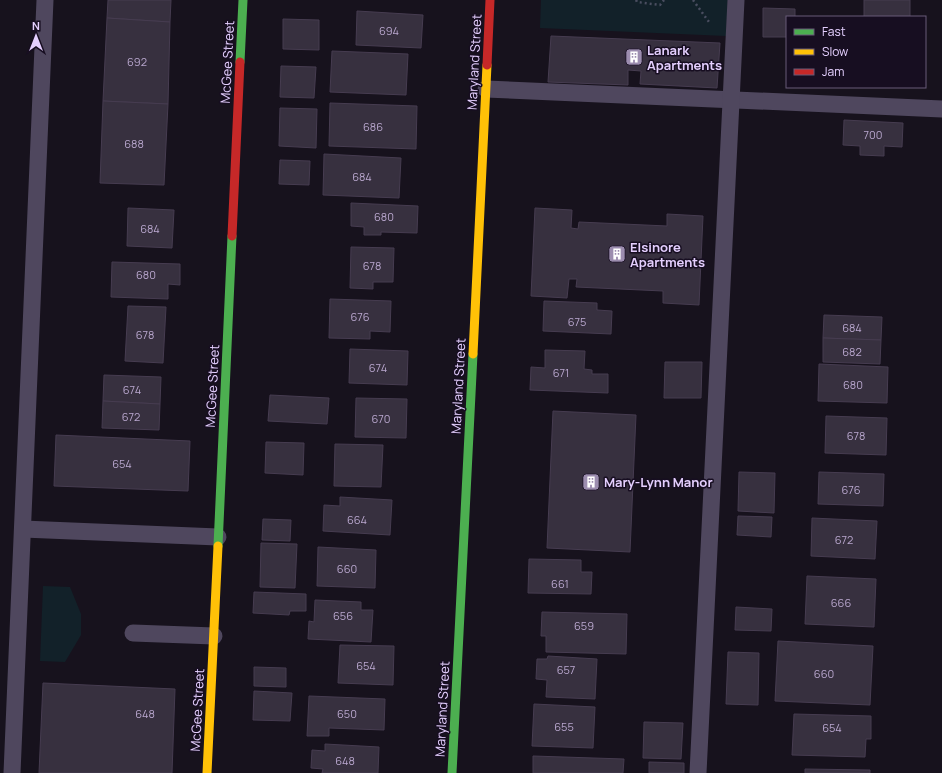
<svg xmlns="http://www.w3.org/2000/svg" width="942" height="773" font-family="Manrope,sans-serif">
	<rect width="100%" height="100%" fill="#17121d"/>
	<g fill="#122129">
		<polygon points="541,0 728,0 726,36 540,28"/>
		<polygon points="43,586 70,587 81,614 81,635 65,662 40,661"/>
	</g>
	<g fill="#37303f" stroke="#463c50">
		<polygon points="108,0 171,0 170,22 107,18"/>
		<rect x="864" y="0" width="46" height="17"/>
		<polygon points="763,8 795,9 795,17 787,17 787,37 763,37"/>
		<polygon points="357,11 423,15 421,48 356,45"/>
		<polygon points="107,18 170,22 168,104 103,101"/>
		<polygon points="283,19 319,20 319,50 283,49"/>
		<polygon points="551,36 720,43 717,88 640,84 641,71 628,70 628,85 548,82"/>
		<polygon points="332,51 408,54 406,95 330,92"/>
		<polygon points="281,66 316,67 314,98 280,97"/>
		<polygon points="103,101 168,104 164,185 100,183"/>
		<polygon points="330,103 417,106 416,149 329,146"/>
		<polygon points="280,108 317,109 316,148 279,146"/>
		<polygon points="844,120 903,123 902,147 884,146 884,156 860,155 860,146 843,145"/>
		<polygon points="324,154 401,158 399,198 323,195"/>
		<polygon points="280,160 310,161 309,185 279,184"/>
		<polygon points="351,203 418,206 417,233 381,232 381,235 364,235 364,227 351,226"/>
		<polygon points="128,208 174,210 172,248 127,246"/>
		<polygon points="535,208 572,210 571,228 578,229 579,222 667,226 667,214 703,216 699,305 663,303 663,291 576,287 577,279 569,279 567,298 531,296"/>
		<polygon points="351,247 394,248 393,282 373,282 373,289 350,288"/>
		<polygon points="112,262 180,264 180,285 168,284 168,299 111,297"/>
		<polygon points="330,299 391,301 390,332 370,331 370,339 329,338"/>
		<polygon points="544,301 597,303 597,310 612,311 611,334 543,331"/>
		<polygon points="128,306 166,307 163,363 125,361"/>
		<polygon points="824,315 882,317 881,340 823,338"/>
		<polygon points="823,338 881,340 880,364 823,362"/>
		<polygon points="350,349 408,351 407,385 349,383"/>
		<polygon points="545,350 585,351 584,369 592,370 592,374 608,374 608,393 530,390 531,367 545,368"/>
		<polygon points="665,362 702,362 701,398 664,398"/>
		<polygon points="819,364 888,367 887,403 818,401"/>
		<polygon points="104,375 161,377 160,404 103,401"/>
		<polygon points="270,395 329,398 327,424 268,421"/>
		<polygon points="356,398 407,399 406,438 355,437"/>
		<polygon points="103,401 160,404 159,430 102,428"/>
		<polygon points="553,411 636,415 630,552 547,548"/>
		<polygon points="826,416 887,418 886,455 825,453"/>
		<polygon points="56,435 190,441 188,491 54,486"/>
		<polygon points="266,442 304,443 303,475 265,473"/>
		<polygon points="335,444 383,445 381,487 334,486"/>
		<polygon points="739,472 775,473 774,513 738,511"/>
		<polygon points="819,472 884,474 883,506 818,504"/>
		<polygon points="340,497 392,500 390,535 323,531 324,505 340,506"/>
		<polygon points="738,516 772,517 771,537 737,535"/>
		<polygon points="812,518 877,521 875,559 811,556"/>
		<polygon points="263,519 291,520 290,541 262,540"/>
		<polygon points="261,543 297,544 295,588 260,587"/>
		<polygon points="318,547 376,550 375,588 317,586"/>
		<polygon points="529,559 581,560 581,572 592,572 591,594 528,593"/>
		<polygon points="807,576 876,579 874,627 805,624"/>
		<polygon points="254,592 306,594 306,611 290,611 289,615 253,613"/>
		<polygon points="315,600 361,602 361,610 373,610 371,642 308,639 309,621 314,622"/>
		<polygon points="736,607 772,609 771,631 735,630"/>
		<polygon points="542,612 627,614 626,654 546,652 546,636 541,636"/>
		<polygon points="778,641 873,646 870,705 775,701"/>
		<polygon points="340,645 394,646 393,685 338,683"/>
		<polygon points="728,652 759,653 758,705 726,704"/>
		<polygon points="548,656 597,659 595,699 546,697 547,680 536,679 537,659 547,659"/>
		<polygon points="254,667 286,668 286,687 254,686"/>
		<polygon points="43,683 175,689 172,773 39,773"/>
		<polygon points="254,691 292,693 290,721 253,720"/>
		<polygon points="309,696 385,699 384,730 329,728 329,736 307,736"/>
		<polygon points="534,704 595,707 593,748 532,746"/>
		<polygon points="794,714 871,716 871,739 866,739 865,757 792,755"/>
		<polygon points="644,722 683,723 681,759 643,758"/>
		<polygon points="325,744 379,747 378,773 322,773 323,769 311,768 312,750 325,751"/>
		<polygon points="533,756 624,759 623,773 533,773"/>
		<polygon points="649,762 684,763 684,773 649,773"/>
		<polygon points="805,769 870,770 870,773 805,773"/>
	</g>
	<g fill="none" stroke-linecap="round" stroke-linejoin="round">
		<g stroke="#4a4e60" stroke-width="2.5" stroke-dasharray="2 3" stroke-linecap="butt">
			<polyline points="636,0 637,2 660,5 664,0"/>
			<polyline points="693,0 709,22"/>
		</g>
		<g stroke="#4f475e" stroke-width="17">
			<polyline points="486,89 942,109"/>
			<polyline points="23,529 218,537"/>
			<polyline points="133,633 214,636"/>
			<polyline points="12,773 45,0"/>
			<polyline points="698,773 736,0"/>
		</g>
		<g stroke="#4caf50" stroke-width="9">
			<polyline points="240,62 243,0"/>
			<polyline points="218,546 232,236"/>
			<polyline points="452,773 473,354"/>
		</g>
		<g stroke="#ffc107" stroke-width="9">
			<polyline points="473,354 487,65"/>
			<polyline points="207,773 218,546"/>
		</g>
		<g stroke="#c62828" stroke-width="9">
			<polyline points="487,65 490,0"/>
			<polyline points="232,236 240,62"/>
		</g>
	</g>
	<defs>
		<symbol id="building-square" viewBox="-11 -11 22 22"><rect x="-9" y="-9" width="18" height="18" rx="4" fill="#9c8daf" stroke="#170e21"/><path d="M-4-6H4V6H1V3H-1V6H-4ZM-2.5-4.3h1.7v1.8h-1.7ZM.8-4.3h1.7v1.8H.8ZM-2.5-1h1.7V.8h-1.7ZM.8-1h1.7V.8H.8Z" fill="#fff"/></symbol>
	</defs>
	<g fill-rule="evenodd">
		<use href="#building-square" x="624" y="47" width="20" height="20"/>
		<use href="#building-square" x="607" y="244" width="20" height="20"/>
		<use href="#building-square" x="581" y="472" width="20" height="20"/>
	</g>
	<g text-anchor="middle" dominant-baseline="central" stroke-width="3" stroke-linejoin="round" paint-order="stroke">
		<g font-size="11" fill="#b9a7ce">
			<text x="389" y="30">694</text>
			<text x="137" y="61">692</text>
			<text x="373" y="126">686</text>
			<text x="873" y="134">700</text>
			<text x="134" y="143">688</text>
			<text x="362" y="176">684</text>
			<text x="384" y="216">680</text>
			<text x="150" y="228">684</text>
			<text x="372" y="265">678</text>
			<text x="146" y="274">680</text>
			<text x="360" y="316">676</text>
			<text x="577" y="321">675</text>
			<text x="852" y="327">684</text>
			<text x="145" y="334">678</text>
			<text x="852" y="351">682</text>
			<text x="378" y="367">674</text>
			<text x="561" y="372">671</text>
			<text x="853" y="384">680</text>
			<text x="132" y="389">674</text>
			<text x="131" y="416">672</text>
			<text x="381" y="418">670</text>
			<text x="856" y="435">678</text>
			<text x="122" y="463">654</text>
			<text x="851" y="489">676</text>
			<text x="357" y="519">664</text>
			<text x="844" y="539">672</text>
			<text x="347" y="568">660</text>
			<text x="560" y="583">661</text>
			<text x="841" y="602">666</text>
			<text x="343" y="615">656</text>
			<text x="584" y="625">659</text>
			<text x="366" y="665">654</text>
			<text x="566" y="669">657</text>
			<text x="824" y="673">660</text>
			<text x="145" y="713">648</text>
			<text x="347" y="713">650</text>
			<text x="564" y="726">655</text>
			<text x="832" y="727">654</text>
			<text x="345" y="760">648</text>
		</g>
		<g font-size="13" font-weight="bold" fill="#e4cffe" stroke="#170e21" text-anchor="start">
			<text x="647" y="50">Lanark<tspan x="647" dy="15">Apartments</tspan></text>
			<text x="630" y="247">Elsinore<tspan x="630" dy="15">Apartments</tspan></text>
			<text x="604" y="482">Mary-Lynn Manor</text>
		</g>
		<g font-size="13" fill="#e4cffe" stroke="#170e21">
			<text transform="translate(227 62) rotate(-87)">McGee Street</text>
			<text transform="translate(474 62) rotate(-87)">Maryland Street</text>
			<text transform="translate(212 386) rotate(-87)">McGee Street</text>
			<text transform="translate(458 386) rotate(-87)">Maryland Street</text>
			<text transform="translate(442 709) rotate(-87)">Maryland Street</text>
			<text transform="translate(197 710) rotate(-87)">McGee Street</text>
		</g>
	</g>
	<rect x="786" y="16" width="140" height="72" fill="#170e21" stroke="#695b79"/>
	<rect x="794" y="29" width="20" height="6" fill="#4caf50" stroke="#695b79"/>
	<text x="822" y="36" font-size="12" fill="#e4cffe">Fast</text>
	<rect x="794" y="49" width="20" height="6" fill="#ffc107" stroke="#695b79"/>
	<text x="822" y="56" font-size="12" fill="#e4cffe">Slow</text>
	<rect x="794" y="69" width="20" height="6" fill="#c62828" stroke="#695b79"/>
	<text x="822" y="76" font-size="12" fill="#e4cffe">Jam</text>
	<g transform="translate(36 36)" stroke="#170e21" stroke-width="3" paint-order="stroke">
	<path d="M0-3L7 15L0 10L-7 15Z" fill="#e4cffe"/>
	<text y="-6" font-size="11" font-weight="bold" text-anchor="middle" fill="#e4cffe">N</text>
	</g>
</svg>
